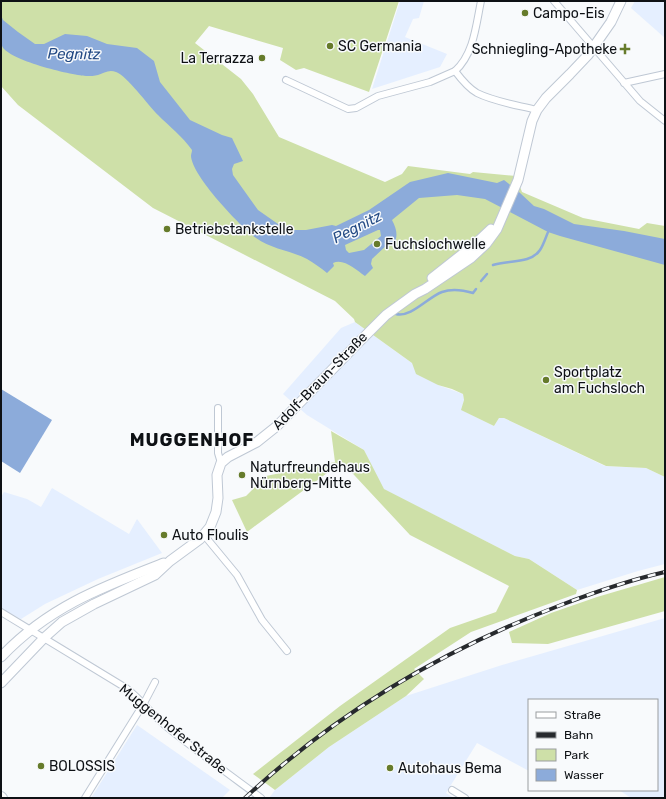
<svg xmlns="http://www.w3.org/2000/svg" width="666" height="799" font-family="Rubik,sans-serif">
	<rect width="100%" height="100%" fill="#f8fafc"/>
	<g fill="#e5efff">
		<polygon points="400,1 424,1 419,18 413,19 405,37 447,54 440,67 372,89"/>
		<polygon points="635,1 665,1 665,38 631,8"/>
		<polygon points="355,322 412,363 438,385 463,394 464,400 462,410 494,426 499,418 504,418 605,466 646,468 665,477 665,564 638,571 577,590 529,559 515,556 383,489 364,450 307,415 283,394 341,328"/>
		<polygon points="52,488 129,534 137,519 162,553 98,579 45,604 21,619 19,618 1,608 1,497 4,492 27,499 41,507"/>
		<polygon points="665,618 665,798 631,798 619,790 657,790 657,700 529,700 529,771 477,743 446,793 454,798 269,798 275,790 329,747 406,696 502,665"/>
		<polygon points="137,725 230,790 222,798 91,798"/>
	</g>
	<g fill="#cee0a8">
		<polygon points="1,1 399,1 369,92 304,68 296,70 280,60 283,48 209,26 195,43 241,79 253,94 279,137 385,182 402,174 408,166 470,174 473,172 516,176 522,192 583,218 639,229 647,223 665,226 665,477 646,468 606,466 504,418 499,418 494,426 461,410 464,400 463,394 452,389 438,385 416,374 412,363 355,322 354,319 335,301 153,208 18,105 1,86"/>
		<polygon points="331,431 364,450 384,489 515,556 529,559 577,590 576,594 471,632 414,669 424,679 406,696 329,747 275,790 253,774 340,706 450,628 496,612 509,586 410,535 342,462 247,532 232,500 246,496 266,476 335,462"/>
		<polygon points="665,577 665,611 548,644 512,643 509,632 551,613 597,597"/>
	</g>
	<g fill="#8cabda" fill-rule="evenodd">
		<path d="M 1,15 L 3,20 L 18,32 L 35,44 L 44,44 L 65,34 L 87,36 L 107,44 L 137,48 L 154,61 L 160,82 L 190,120 L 222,135 L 232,138 L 243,161 L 234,164 L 232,169 L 233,175 L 258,210 L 278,224 L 292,230 L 306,230 L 332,225 L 336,226 L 369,210 L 410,182 L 448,173 L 497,183 L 504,180 L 519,192 L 534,206 L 544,209 L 574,224 L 624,231 L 665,239 L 665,265 L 560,236 L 548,232 L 485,199 L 457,195 L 419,198 L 392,220 C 397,230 398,235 394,245 L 388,244 L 372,259 L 371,264 L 373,268 L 365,276 C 356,270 344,258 333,263 L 334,266 L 327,273 C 321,268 314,263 307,259 C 292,251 271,249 256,238 C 240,226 192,176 191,156 C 191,154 192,152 192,150 C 182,136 170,127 158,115 C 148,105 127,76 116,72 C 109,69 104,73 98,75 C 95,76 90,76 86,76 C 70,75 8,60 2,46 C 0,40 1,22 1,15 ZM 378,230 L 380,230 L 381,236 L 364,250 L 349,253 L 346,250 L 345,245 Z"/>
		<polygon points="1,389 52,420 20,473 1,461"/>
	</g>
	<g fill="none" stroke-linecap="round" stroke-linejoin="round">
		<g stroke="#8cabda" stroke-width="2.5">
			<path d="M 493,265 C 507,260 531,264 540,250 C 544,244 546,236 549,230"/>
			<polyline points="481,281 487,274"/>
			<path d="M 396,314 C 411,318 428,297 442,292 C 453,288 463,290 473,293 L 476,289"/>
		</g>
		<defs>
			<g id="street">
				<polyline points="554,1 640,101 665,121"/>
				<path d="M 455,71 C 474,54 476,25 481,1"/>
				<path d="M 286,80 L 348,109 L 356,108 L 378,96 L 430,82 L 455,71 C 461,79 468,88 477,93 C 495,102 517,105 537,110"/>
				<polyline points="624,83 665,74"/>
				<polyline points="218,408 218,453 221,463"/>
				<polyline points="204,535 237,575 262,620 287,651"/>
				<path d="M 1,612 L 126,688 C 142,700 152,715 168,728 C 198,752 230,775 261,798"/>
				<polyline points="452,790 465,798"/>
				<polyline points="85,798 144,703 155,682"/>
			</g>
			<g id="secondary">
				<polyline points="432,278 474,245 491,229"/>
				<path d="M 1,657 C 48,607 102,587 164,563"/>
				<polyline points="1,683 44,638 62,622 94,604 155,575 170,561 200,539 210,527 216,512 218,498 217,475 221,463 228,457 257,442 277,426 360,341 386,315 415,294 425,289 471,258 486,244 497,229 518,180 532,121 537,110 546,98 570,74 588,55 611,22 621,1"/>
			</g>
			<polyline id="primary" points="1,797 2,798"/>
		</defs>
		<use href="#street" stroke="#bfc8d4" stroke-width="8"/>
		<use href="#secondary" stroke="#bfc8d4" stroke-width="11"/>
		<use href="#primary" stroke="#bfc8d4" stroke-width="12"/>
		<use href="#street" stroke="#fff" stroke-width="6"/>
		<use href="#secondary" stroke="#fff" stroke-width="9"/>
		<use href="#primary" stroke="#fff" stroke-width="10"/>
		<defs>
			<path id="rail" d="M 245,798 C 336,713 445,649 561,605 C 595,592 630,580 665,572"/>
		</defs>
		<use href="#rail" stroke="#272a2e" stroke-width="4"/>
		<use href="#rail" stroke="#f8fafc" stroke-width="2.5" stroke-dasharray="8" stroke-linecap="butt"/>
	</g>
	<g fill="#667b2b" stroke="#f8fafc" stroke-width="1.5">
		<circle cx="525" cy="13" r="4"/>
		<circle cx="330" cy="46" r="4"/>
		<path d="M623 43h4v4h4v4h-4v4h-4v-4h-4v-4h4z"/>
		<circle cx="262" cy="58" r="4"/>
		<circle cx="167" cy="229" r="4"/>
		<circle cx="377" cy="244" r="4"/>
		<circle cx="546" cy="380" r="4"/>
		<circle cx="242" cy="475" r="4"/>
		<circle cx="164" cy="535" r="4"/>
		<circle cx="41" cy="766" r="4"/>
		<circle cx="390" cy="768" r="4"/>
	</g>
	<g text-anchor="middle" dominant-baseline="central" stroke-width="3" stroke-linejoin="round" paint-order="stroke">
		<g font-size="14" fill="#0e1115" stroke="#f8fafc" text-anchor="start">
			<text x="533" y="13">Campo-Eis</text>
			<text x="338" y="46">SC Germania</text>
			<text x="617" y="49" text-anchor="end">Schniegling-Apotheke</text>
			<text x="254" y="58" text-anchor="end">La Terrazza</text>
			<text x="175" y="229">Betriebstankstelle</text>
			<text x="385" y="244">Fuchslochwelle</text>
			<text x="554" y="372">Sportplatz<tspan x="554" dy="16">am Fuchsloch</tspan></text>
			<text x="250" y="467">Naturfreundehaus<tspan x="250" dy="16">Nürnberg-Mitte</tspan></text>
			<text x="172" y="535">Auto Floulis</text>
			<text x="49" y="766">BOLOSSIS</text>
			<text x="398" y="768">Autohaus Bema</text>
		</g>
		<g font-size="14" fill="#0e1115" stroke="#f8fafc">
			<text transform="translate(320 381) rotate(-46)">Adolf-Braun-Straße</text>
			<text transform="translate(173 729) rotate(39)">Muggenhofer Straße</text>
		</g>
		<g font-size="15" font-style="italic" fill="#244b85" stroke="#f8fafc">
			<text transform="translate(74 54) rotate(1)">Pegnitz</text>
			<text transform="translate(357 227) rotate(-27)">Pegnitz</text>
		</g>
		<g font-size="18" font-weight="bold" letter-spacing="1" fill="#0e1115" stroke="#f8fafc">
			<text x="192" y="440">MUGGENHOF</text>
		</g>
	</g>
	<rect width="666" height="799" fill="none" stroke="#0e1115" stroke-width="4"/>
	<rect x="528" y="699" width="130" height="92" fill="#f8fafc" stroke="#9a9da0"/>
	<rect x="536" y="712" width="20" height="6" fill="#ffffff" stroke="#9a9da0"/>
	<text x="564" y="719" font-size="12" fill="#0e1115">Straße</text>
	<rect x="536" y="732" width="20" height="6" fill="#272a2e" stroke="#9a9da0"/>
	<text x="564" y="739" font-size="12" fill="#0e1115">Bahn</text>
	<rect x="536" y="749" width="20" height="12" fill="#cee0a8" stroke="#9a9da0"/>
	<text x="564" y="759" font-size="12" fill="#0e1115">Park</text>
	<rect x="536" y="769" width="20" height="12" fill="#8cabda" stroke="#9a9da0"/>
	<text x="564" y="779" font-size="12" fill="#0e1115">Wasser</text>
</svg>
